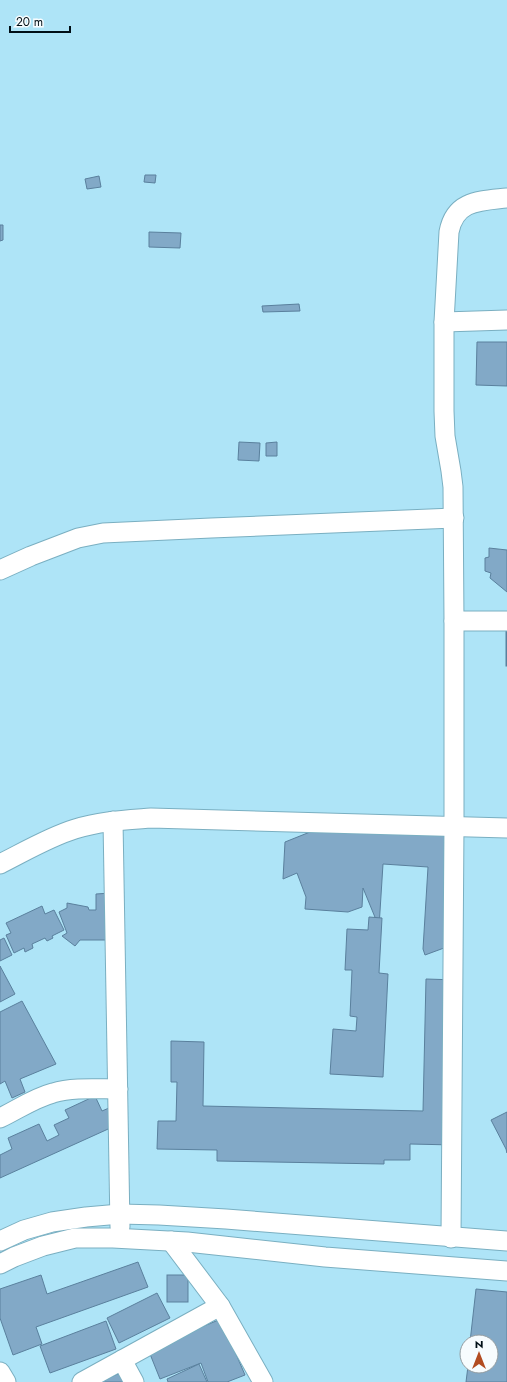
<svg xmlns="http://www.w3.org/2000/svg" width="507" height="1382" font-family="Jost,sans-serif">
	<rect width="100%" height="100%" fill="#aee4f7"/>
	<g fill="#82a9c7" stroke="#5a809d">
		<polygon points="145,175 156,175 155,183 144,182"/>
		<polygon points="99,176 101,187 87,189 85,179"/>
		<polygon points="0,225 3,225 3,240 0,241"/>
		<polygon points="149,232 181,233 180,248 149,247"/>
		<polygon points="299,304 300,311 263,312 262,306"/>
		<polygon points="477,342 507,342 507,386 476,385"/>
		<polygon points="239,442 260,443 259,461 238,460"/>
		<polygon points="277,442 277,456 266,456 266,443"/>
		<polygon points="489,548 507,550 507,592 490,578 491,573 485,571 485,558 489,557"/>
		<rect x="506" y="613" width="1" height="53"/>
		<polygon points="445,824 444,948 425,955 423,949 428,867 383,864 379,927 363,888 362,907 348,912 305,909 306,897 297,873 283,879 285,842 320,828"/>
		<polygon points="111,893 110,940 80,940 75,946 62,936 67,933 59,912 67,908 67,903 88,907 89,910 96,910 96,894"/>
		<polygon points="42,906 45,914 54,910 64,930 52,936 53,938 47,941 45,938 32,944 33,948 25,952 24,948 14,953 6,935 11,933 6,923"/>
		<polygon points="369,917 382,918 379,973 388,974 383,1077 330,1074 333,1029 356,1031 357,1017 350,1016 352,970 345,970 347,929 368,930"/>
		<polygon points="4,938 12,955 0,961 0,940"/>
		<polygon points="0,966 15,994 0,1002"/>
		<polygon points="426,979 457,980 454,1145 410,1144 410,1160 384,1160 384,1164 217,1161 217,1150 157,1149 158,1121 176,1121 177,1082 171,1082 171,1041 204,1042 203,1106 423,1111"/>
		<polygon points="22,1001 56,1064 20,1079 25,1092 12,1098 5,1081 0,1084 0,1012"/>
		<polygon points="95,1096 102,1111 109,1108 117,1125 0,1178 0,1155 12,1149 8,1138 39,1124 47,1141 59,1135 54,1125 69,1118 65,1110"/>
		<polygon points="507,1112 507,1153 506,1149 491,1120"/>
		<polygon points="138,1262 148,1287 36,1327 42,1344 13,1355 0,1318 0,1289 41,1275 47,1294"/>
		<rect x="167" y="1275" width="21" height="27"/>
		<polygon points="476,1289 507,1292 507,1382 466,1382 468,1366 491,1366 491,1342 470,1342"/>
		<polygon points="157,1293 170,1318 119,1343 107,1318"/>
		<polygon points="221,1319 245,1375 227,1382 208,1382 201,1363 160,1379 148,1349"/>
		<polygon points="106,1321 116,1349 50,1373 40,1346"/>
		<polygon points="199,1364 207,1382 168,1382 167,1379"/>
		<polygon points="132,1368 138,1382 99,1382"/>
	</g>
	<g fill="none" stroke-linecap="round" stroke-linejoin="round">
		<defs>
			<g id="minor">
				<polyline points="444,322 507,320"/>
				<polyline points="0,570 31,556 78,538 103,533 211,528 454,518"/>
				<path d="M 454,621 L 453,487 L 451,471 L 445,436 L 444,411 L 444,322 L 449,232 C 455,200 480,201 507,198"/>
				<polyline points="113,821 120,1227"/>
				<path d="M 0,864 C 24,852 49,837 75,829 C 100,821 125,820 151,818 L 507,828"/>
				<path d="M 0,1118 C 17,1110 34,1098 53,1093 C 73,1087 96,1089 118,1089"/>
				<polyline points="451,1238 454,826 454,621 507,621"/>
				<polyline points="0,1241 24,1230 52,1222 86,1217 120,1214 159,1215 226,1219 507,1241"/>
				<polyline points="171,1241 220,1306 263,1382"/>
				<polyline points="0,1264 14,1257 43,1246 75,1238 113,1238 187,1242 325,1257 507,1271"/>
				<polyline points="122,1360 134,1382"/>
				<polyline points="0,1372 6,1382"/>
				<polyline points="82,1382 220,1306"/>
			</g>
		</defs>
		<use href="#minor" stroke="#7aafc1" stroke-width="21"/>
		<use href="#minor" stroke="#fff" stroke-width="19"/>
	</g>
	<g transform="translate(479 1354)"><circle r="19" fill="#f7fcfe" stroke="#949da1"/>
	<path d="M0-3L7 15L0 10L-7 15Z" fill="#b24c21"/>
	<text y="-6" font-size="11" font-weight="bold" text-anchor="middle" fill="#000f16">N</text>
	</g>
	<path d="M10 26v6h60v-6" fill="none" stroke="#000f16" stroke-width="2"/>
	<text x="16" y="26" font-size="12" fill="#000f16" stroke="#f7fcfe" stroke-width="3" paint-order="stroke">20 m</text>
</svg>
